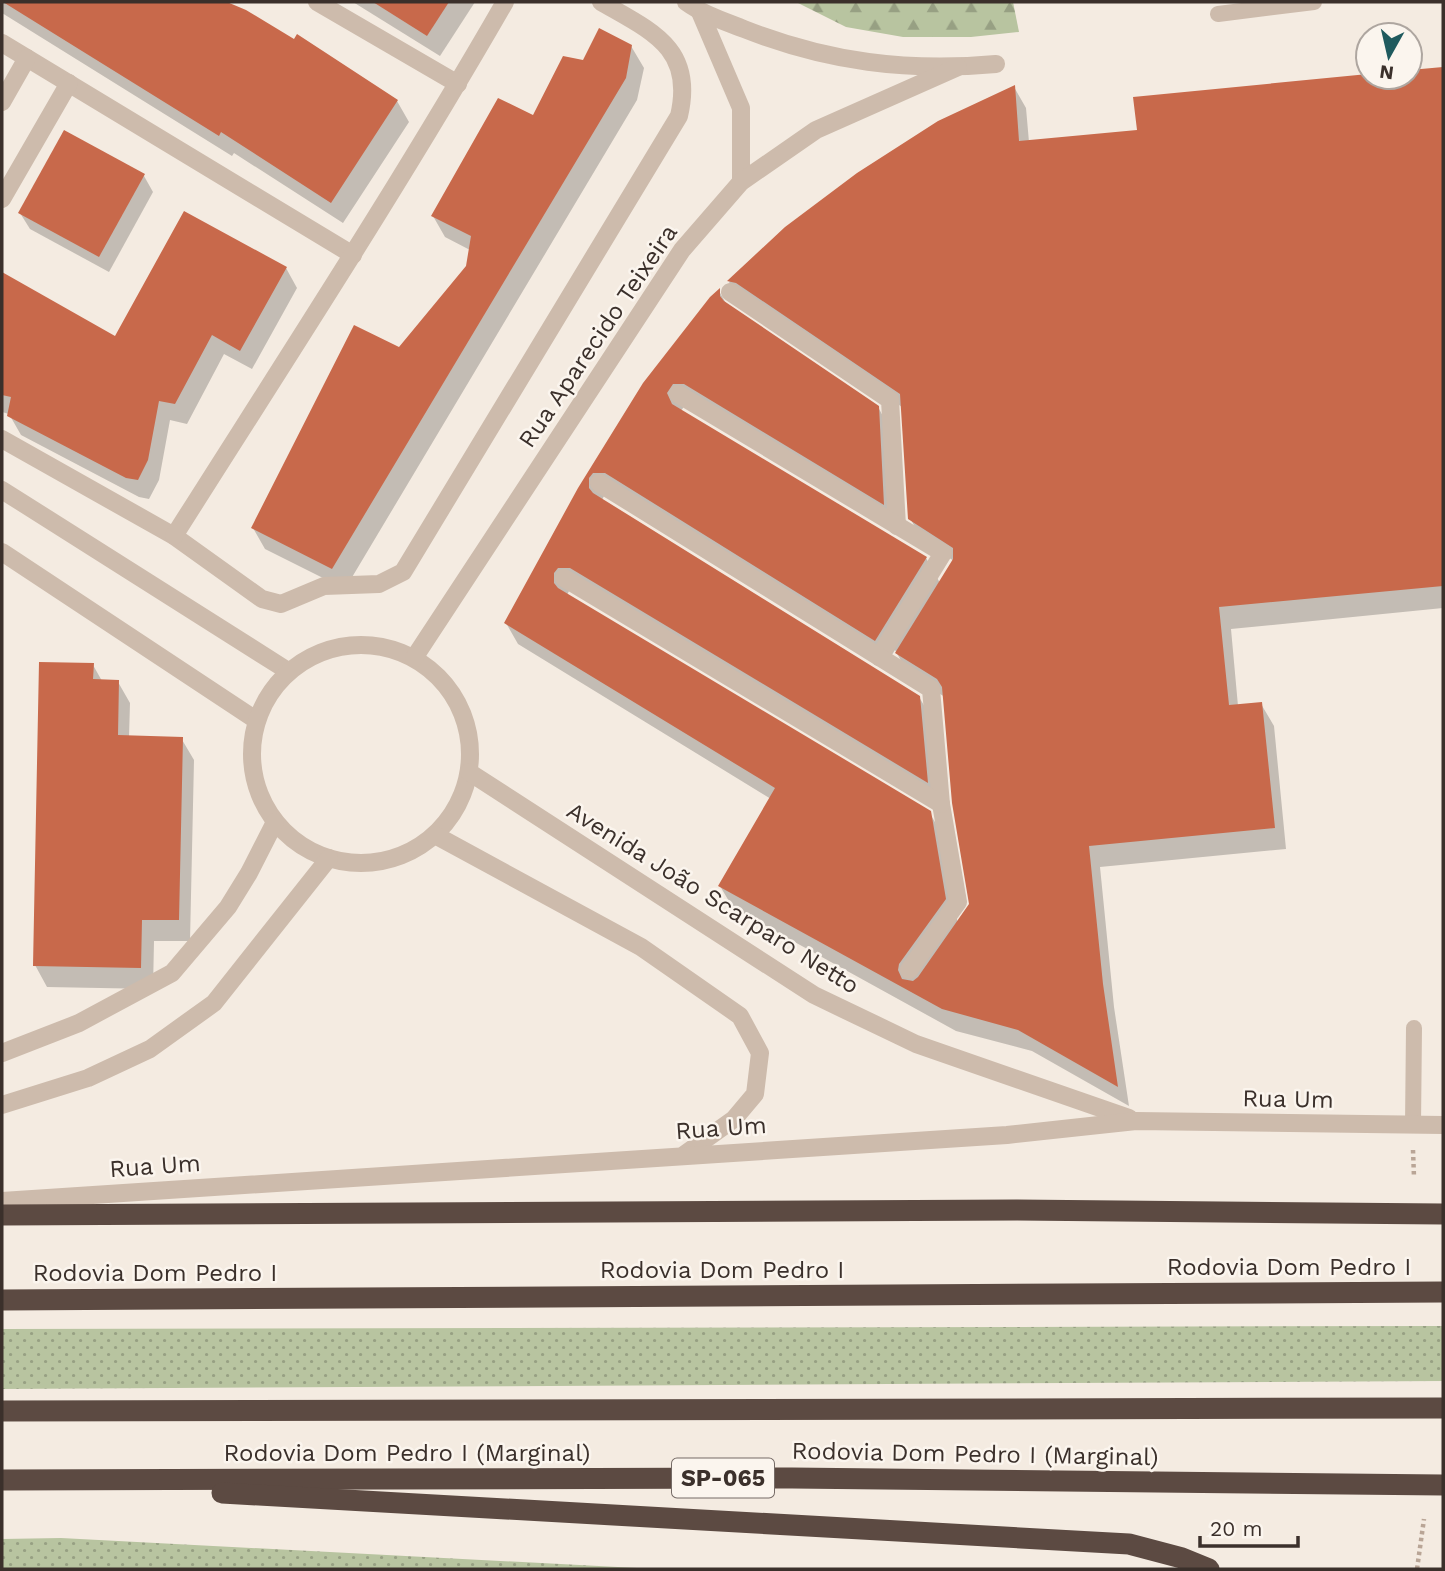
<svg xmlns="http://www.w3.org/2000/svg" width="1445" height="1571" font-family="'Work Sans',sans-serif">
	<defs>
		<pattern id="grass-dots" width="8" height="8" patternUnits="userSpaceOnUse" patternTransform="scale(1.75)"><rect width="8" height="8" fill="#b8c4a0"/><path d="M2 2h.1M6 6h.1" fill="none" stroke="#97a083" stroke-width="1.8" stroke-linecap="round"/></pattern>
		<pattern id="forest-firs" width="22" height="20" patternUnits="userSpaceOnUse" patternTransform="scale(1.75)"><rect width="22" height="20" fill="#b8c4a0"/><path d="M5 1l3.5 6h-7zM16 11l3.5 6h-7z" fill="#97a083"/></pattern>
	</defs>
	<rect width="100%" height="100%" fill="#f4ebe1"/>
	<g fill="url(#grass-dots)">
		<polygon points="1443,1326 1443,1381 2,1389 2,1329"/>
		<polygon points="61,1538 656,1569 2,1569 2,1539"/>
	</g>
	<polygon fill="url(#forest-firs)" points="796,2 1013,2 1019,32 971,37 903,37 846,27"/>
	<g fill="#0003" fill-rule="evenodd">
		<polygon points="2,2 130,2 152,8 154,2 224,2 397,101 409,122 343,223 234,153 232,156 2,13"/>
		<polygon points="353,2 475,2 440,56"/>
		<polygon points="631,46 644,68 637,100 345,589 265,549 253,528 467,266 470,250 445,237 433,216 534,117 583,62"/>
		<path d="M 1443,69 L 1443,608 L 1231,629 L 1238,706 L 1261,704 L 1274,726 L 1286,849 L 1100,867 L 1114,1007 L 1129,1106 L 1032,1051 L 956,1031 L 733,908 L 720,886 L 771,799 L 518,644 L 506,623 L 580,489 L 719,291 L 728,307 L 878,407 L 890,429 L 896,524 L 685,405 L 681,411 L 926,558 L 940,583 L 954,561 L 922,540 L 910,518 L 902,407 L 750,304 L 741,302 L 729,282 L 786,229 L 1014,87 L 1026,108 L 1029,142 L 1139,131 L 1368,76 L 1410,77 L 1410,72 ZM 605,494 L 888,661 L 895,650 L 909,675 L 945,697 L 971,900 L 969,909 L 958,925 L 942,834 L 929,812 L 567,595 L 570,589 L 939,802 L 932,719 L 919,697 L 602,500 Z"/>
		<polygon points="144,176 153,192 109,272 30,229 20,213"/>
		<polygon points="286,268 297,288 252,369 224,354 187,424 170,420 159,480 149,499 139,497 21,435 9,414 2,412 2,274 115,338"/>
		<polygon points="93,665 102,681 118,682 130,703 129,737 181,738 194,760 190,941 154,941 153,989 47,987 35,965"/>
	</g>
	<g fill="#c8694b">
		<polygon points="3,2 227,2 246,10 294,39 297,34 398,100 331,203 221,132 219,136"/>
		<polygon points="373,2 449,2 427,36"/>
		<polygon points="599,28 632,45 626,78 332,569 251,528 354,325 399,347 466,266 471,236 431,216 498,98 533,115 563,56 583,60"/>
		<polygon points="1443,67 1443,586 1219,607 1229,705 1262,702 1275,828 1089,846 1103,984 1118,1087 1018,1030 942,1009 718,886 775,788 504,623 578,488 643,383 710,297 720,288 720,296 724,301 879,406 884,505 684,384 673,384 667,393 672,404 927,557 875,641 605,473 593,473 589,478 589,488 593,493 920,696 928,783 570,568 558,568 554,573 554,583 558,588 931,811 946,899 899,964 898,970 902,979 913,981 918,977 969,904 952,803 942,687 937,679 895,653 953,559 953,548 908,519 900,394 736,283 727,281 785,227 857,173 938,121 1015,85 1019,141 1137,130 1133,97 1368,74 1368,77 1410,77 1410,70"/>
		<polygon points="64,130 145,174 99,257 18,213"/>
		<polygon points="184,211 287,267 240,351 212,335 175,404 159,401 148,460 138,480 126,478 7,416 11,397 2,395 2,272 115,336"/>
		<polygon points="39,662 94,663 93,679 119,680 118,735 183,737 179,920 142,920 141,968 33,966"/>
	</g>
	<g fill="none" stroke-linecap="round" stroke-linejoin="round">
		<g stroke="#b9a596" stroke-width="4.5" stroke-dasharray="3.5 3.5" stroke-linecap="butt">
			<polyline points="1413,1150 1414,1177"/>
			<polyline points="1417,1569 1424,1519"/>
		</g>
		<g stroke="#cdbbac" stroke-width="16">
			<polyline points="1218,14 1314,2"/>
			<polyline points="1413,1125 1414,1028"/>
		</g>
		<g stroke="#cdbbac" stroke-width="18">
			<polyline points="317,2 458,84"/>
			<path d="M 686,2 C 704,15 724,21 744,29 C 828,62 907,72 996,64"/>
			<polyline points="700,12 741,108 741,182"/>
			<polyline points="2,43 353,255"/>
			<polyline points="2,102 27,58"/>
			<polyline points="2,199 69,83"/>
			<polyline points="730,292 890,400 897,526"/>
			<polyline points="678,394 943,553 879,657"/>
			<path d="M 2,439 L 174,536 L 262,599 L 281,604 L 324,586 L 379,584 L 403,572 L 679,116 C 695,48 651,31 601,2"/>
			<polyline points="599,483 931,689 941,804 958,902 909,970"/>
			<polyline points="2,490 288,671"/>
			<path d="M 174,536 C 286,359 401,183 505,2"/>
			<polyline points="2,552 256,720"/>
			<polyline points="564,578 941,804"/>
			<circle cx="361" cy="754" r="109"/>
			<polyline points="414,658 682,250 741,182 816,130 958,67"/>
			<polyline points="469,772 814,995 916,1044 1129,1118"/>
			<polyline points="435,835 641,947 740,1016 760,1053 755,1094 734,1119 685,1154"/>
			<polyline points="2,1053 79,1023 172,973 228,907 249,873 275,822"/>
			<polyline points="2,1105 88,1078 150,1049 214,1003 329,858"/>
			<polyline points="2,1201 1007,1135 1136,1121 1443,1125"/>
		</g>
		<g stroke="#5c4a42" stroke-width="21">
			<polyline points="2,1215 1017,1210 1443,1214"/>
			<polyline points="2,1300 1443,1292"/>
			<polyline points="2,1411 1443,1408"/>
			<polyline points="2,1480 792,1478 1443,1485"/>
			<polyline points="222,1493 1129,1544 1182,1558 1209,1569"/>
		</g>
	</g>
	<g text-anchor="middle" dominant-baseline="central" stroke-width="5" stroke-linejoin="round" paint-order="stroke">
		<rect fill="#fbf5ee" stroke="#756b66" stroke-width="2" x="672" y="1458.5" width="102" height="39" rx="5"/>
		<g font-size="23" font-weight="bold" fill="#3b302b">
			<text x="723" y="1478">SP-065</text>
		</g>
		<g font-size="24" fill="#3b302b" stroke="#fbf5ee">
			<text transform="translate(598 336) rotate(-56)">Rua Aparecido Teixeira</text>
			<text transform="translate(713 898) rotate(32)">Avenida João Scarparo Netto</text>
			<text transform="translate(1288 1099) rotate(1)">Rua Um</text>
			<text transform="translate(721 1128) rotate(-4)">Rua Um</text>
			<text transform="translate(155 1166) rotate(-4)">Rua Um</text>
			<text x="1289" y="1267">Rodovia Dom Pedro I</text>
			<text x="722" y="1270">Rodovia Dom Pedro I</text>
			<text x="155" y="1273">Rodovia Dom Pedro I</text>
			<text x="407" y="1453">Rodovia Dom Pedro I (Marginal)</text>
			<text transform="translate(975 1454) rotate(1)">Rodovia Dom Pedro I (Marginal)</text>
		</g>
	</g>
	<rect width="1445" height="1571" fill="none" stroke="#3b302b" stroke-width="7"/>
	<g transform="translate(1389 56) rotate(188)"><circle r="33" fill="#fbf5ee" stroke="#aea6a0" stroke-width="2"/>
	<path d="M0-5L12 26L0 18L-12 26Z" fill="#1f5a5e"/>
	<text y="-10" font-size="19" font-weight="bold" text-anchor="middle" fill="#3b302b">N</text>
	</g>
	<path d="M1200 1536v10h98v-10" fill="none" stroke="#3b302b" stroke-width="3.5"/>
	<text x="1210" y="1536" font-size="21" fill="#3b302b" stroke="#fbf5ee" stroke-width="5" paint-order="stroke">20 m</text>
</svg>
